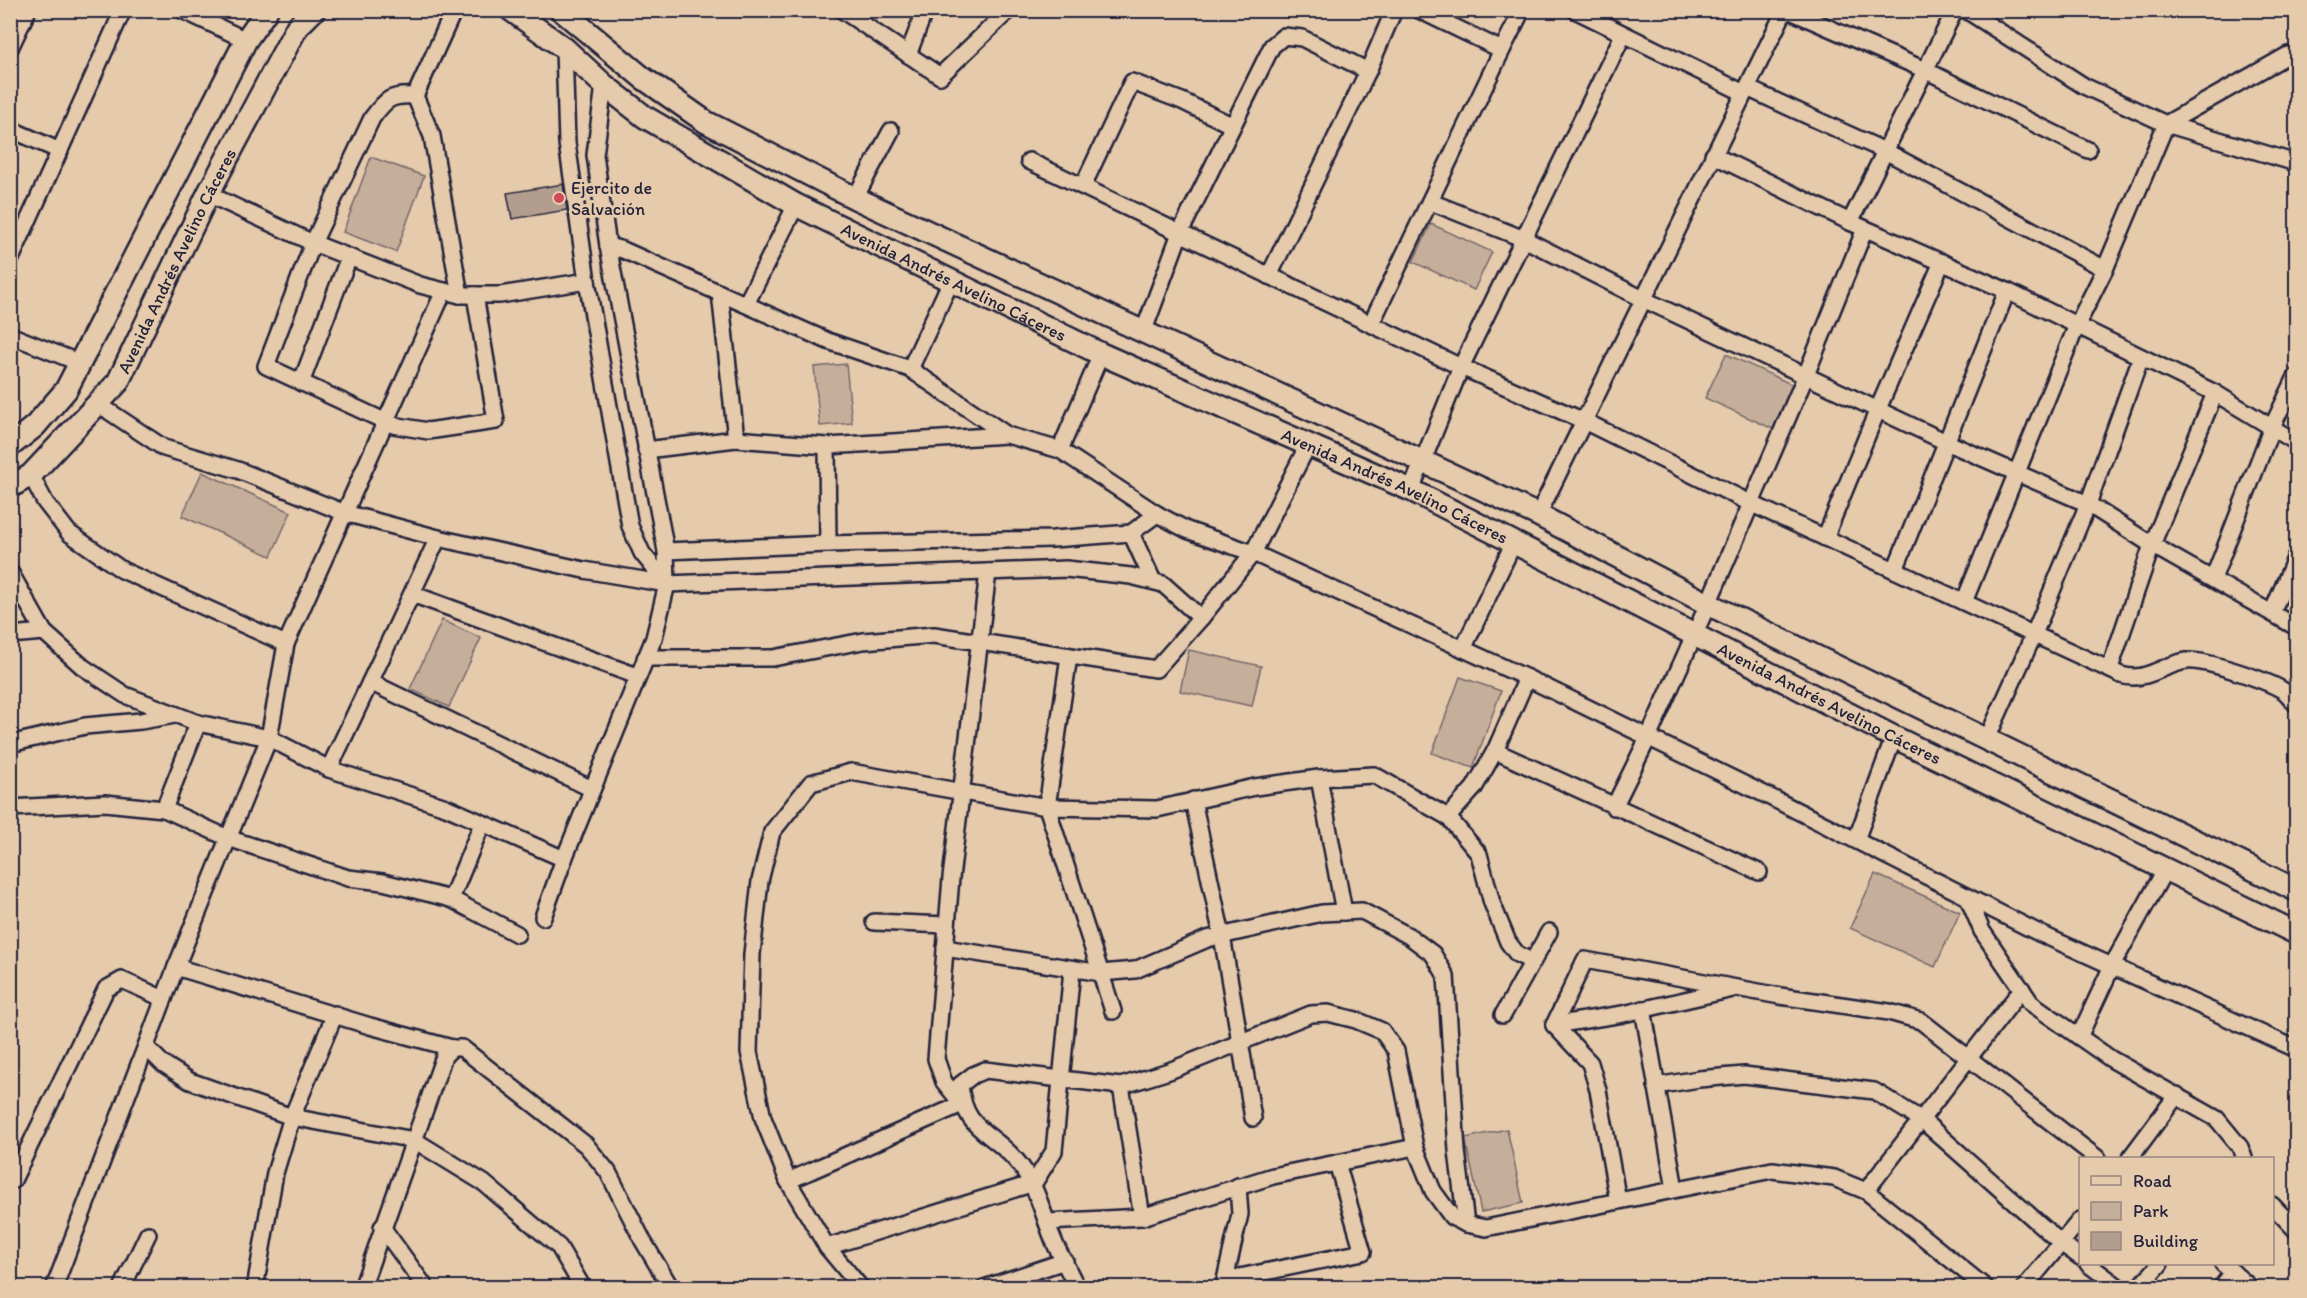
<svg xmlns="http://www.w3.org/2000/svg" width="2307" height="1298" font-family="Itim,sans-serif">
	<rect width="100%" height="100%" fill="#e5caac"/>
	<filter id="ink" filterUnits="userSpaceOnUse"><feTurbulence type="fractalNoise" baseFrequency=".0167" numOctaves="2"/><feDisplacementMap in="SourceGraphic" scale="12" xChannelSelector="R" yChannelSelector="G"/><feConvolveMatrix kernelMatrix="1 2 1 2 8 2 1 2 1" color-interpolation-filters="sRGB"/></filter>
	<g filter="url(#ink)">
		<g fill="#c6af9a" stroke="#74686a" stroke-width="1.5">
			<polygon points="371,157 424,176 396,252 343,232"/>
			<polygon points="1431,224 1492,252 1474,290 1413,262"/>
			<polygon points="1726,354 1793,385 1773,429 1705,398"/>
			<polygon points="846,364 852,423 820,426 814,367"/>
			<polygon points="202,472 291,512 271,556 182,516"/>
			<polygon points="442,620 481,638 449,707 410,689"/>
			<polygon points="1189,650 1261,666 1252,706 1180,691"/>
			<polygon points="1460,677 1501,691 1473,768 1432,753"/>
			<polygon points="1875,874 1960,912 1935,967 1850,928"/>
			<polygon points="1507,1129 1523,1203 1481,1212 1465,1138"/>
		</g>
		<polygon fill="#b29d8e" stroke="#22223b" stroke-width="1.5" points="563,184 567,210 512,219 507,193"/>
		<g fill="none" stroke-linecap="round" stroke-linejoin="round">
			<defs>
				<g id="street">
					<polyline points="182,10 246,40"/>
					<polyline points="454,10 415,96 432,136 460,295"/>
					<polyline points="842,10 940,76 1009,10"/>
					<polyline points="1419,10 1502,50"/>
					<polyline points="1575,10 1744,93"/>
					<polyline points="1788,10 1925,70 2088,150"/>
					<polyline points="1966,10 2084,86 2166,124 2296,163"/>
					<polyline points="10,48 28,10"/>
					<polyline points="564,48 567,143 587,281 630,526 642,553 667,584"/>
					<polyline points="908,55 925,10"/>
					<polyline points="1747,88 1885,151 2105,269"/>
					<path d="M 415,96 C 391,94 386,99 372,118 L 313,243 L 266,366 L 393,425 L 428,431 L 496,421 L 475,295"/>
					<polyline points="10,129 60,151"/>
					<polyline points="1713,155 1850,222 2007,291 2215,393 2296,442"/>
					<path d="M 1029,161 L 1461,367 L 1584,421 L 1750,503 L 2121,675 C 2146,683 2163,664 2187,661 C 2204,659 2269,681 2284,691 C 2288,694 2292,700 2296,704"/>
					<polyline points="1083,186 1132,82 1182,101 1231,125"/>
					<polyline points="208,194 313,243 420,285 460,295 500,295 587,281"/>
					<polyline points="855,198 891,131"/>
					<polyline points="1431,202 1524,239 1643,299 1946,442 2088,504 2152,545 2296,627"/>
					<polyline points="1850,222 1955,10"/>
					<polyline points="608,246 623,250 828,341 910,369 1007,435 1060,450 1157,514 1187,530 1253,553 1527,678 1764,794 2041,934 2296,1049"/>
					<polyline points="10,261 123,10"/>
					<polyline points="1269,276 1368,71 1394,10"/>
					<polyline points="720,293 736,439"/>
					<polyline points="746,304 796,205"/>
					<polyline points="1371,324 1502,50 1522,10"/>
					<polyline points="1143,333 1180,233 1272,46 1284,36 1302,38 1368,71"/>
					<polyline points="10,335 80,363"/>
					<polyline points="910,369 951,281"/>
					<polyline points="301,383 349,257"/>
					<polyline points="98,404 164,448 238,470 345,513 438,538 584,570 667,584 1066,569 1131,576 1163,584 1201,618"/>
					<polyline points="827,446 828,544"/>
					<polyline points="646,450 736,439 827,446 1007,435"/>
					<polyline points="1060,450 1101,354"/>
					<polyline points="31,475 45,502 69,533 122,570 286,644"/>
					<polyline points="1411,490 1461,367 1623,35"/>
					<polyline points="1538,515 1785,10"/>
					<polyline points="1131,533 1153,581"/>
					<polyline points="1825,538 1878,409 1942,262"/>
					<polyline points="666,551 828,544 1053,539 1131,533 1157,514"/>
					<polyline points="1895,570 2007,291"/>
					<polyline points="10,572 44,632 83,667 125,695 198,723 269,738 329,769 446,807 564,859"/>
					<polyline points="2213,579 2272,427 2296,377"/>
					<polyline points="412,594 637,676"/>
					<polyline points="1964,602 2077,325 2105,269 2166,124 2288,55 2296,58"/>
					<polyline points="2272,613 2296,556"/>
					<polyline points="10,635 44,632"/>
					<polyline points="1463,649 1514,542"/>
					<polyline points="1069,656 1047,807 1113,1011"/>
					<polyline points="645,658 773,658 863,641 934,635 1156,669 1201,618 1253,553 1308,445"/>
					<polyline points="2110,668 2152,545 2215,393"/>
					<polyline points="370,682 592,789"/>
					<polyline points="1987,739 2034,634 2088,504 2141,357"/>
					<polyline points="10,744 85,726 141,721 175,715"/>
					<polyline points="1495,751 1759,872"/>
					<polyline points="329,769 438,538"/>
					<polyline points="1319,778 1344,912"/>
					<polyline points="1193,800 1222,936 1253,1118"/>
					<polyline points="1614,807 1648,738 1708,604 1806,375 1865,229"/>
					<polyline points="10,808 105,803 164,809 228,838 348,878 383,882 451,899 517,934"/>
					<polyline points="164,809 198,723"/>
					<polyline points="1448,817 1479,854 1492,903 1508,942 1517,954 1531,961"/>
					<polyline points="1856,840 1894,737"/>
					<polyline points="1968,898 1982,931 2031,1003 2111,1059 2217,1119 2240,1147 2244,1158"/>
					<polyline points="451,899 482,824"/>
					<polyline points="543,917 564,859 654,638 667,584 666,551 608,246 595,155 604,85"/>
					<polyline points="874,922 947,925"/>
					<polyline points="945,948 1101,973 1135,970 1207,939 1322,913 1362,911 1409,936 1433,954 1446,976 1457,1151 1466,1224"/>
					<polyline points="176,967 370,1026 452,1048"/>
					<polyline points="1643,1009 1675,1189"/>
					<polyline points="1503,1015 1549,932"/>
					<polyline points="1554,1025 1585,960 1780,996 1889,1012 1921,1021 2097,1158"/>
					<polyline points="1554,1025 1590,1063 1598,1090 1618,1201"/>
					<polyline points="1554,1025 1623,1014 1733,989"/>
					<polyline points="2079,1037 2112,966 2165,870"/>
					<polyline points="146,1047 162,1063 190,1081 292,1117 414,1140 484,1183 559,1247 583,1288"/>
					<polyline points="1121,1086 1142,1217"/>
					<polyline points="1656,1086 1699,1079 1744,1075 1874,1091 1922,1120 2061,1243 2080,1257"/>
					<polyline points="2130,1158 2177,1095"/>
					<polyline points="788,1181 962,1104 944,1082 936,1059 951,878 988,572"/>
					<polyline points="10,1182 13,1180 106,989 122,980 164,999"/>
					<polyline points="1238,1186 1240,1214 1225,1280 1363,1252 1337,1163"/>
					<polyline points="1866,1191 2022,989"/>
					<polyline points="2272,1205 2296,1230"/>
					<polyline points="1047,1222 1142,1217 1273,1176 1415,1147"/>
					<polyline points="382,1227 426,1288"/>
					<polyline points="827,1247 1034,1183 1054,1151 1072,970"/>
					<polyline points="2088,1264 2120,1288"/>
					<polyline points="2223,1264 2251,1288"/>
					<polyline points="54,1288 176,967 269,738 286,644 444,291"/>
					<polyline points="122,1288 148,1234"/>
					<polyline points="255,1288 275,1173 292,1117 335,1014"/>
					<polyline points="362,1288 444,1056 452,1048 462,1048 586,1145 608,1172 643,1241 671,1288"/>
					<polyline points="861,1288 827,1247 788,1181 763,1118 749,1052 752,954 760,881 772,832 811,783 851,772 1047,807 1157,809 1255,787 1319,778 1374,775 1448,817 1474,788 1495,751 1527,678"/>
					<polyline points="984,1288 1065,1261"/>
					<path d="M 1077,1288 C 1070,1273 1063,1260 1056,1246 C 1042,1215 1039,1186 1015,1159 C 988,1129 965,1131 960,1085 L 973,1075 L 985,1070 L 1121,1086 L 1169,1071 L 1311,1014 L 1328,1013 L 1356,1020 L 1382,1031 L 1396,1051 L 1415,1147 L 1433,1191 L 1452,1217 L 1466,1224 L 1486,1228 L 1772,1170 L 1834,1178 L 1866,1191 L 1986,1288"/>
					<polyline points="2024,1288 2080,1220"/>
					<polyline points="2139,1288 2160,1264"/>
					<polyline points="2221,1288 2233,1272"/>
				</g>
				<g id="secondary">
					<path id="s1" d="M 511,10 L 564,48 L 604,85 L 645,117 L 796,205 L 1101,354 L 1411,490 L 1894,737 L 2296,933"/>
					<polyline points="561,10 643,78 706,122 855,198 1538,515 1708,604 2296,890"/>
					<polyline points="10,446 35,426 66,390 246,40 267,10"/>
					<path id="s2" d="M 10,487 L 31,475 L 118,382 L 208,194 L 297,27 L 314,10"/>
				</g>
			</defs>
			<use href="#street" stroke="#22223b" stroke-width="20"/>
			<use href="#secondary" stroke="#22223b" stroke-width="26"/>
			<use href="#street" stroke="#e5caac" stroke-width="15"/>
			<use href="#secondary" stroke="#e5caac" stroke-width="21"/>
		</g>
	</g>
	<circle fill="#d1495b" stroke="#e5caac" stroke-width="2" cx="559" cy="198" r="6"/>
	<g text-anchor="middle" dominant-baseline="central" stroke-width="6" stroke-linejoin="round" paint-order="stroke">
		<g font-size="18" fill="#22223b" stroke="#e5caac" text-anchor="start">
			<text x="571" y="188">Ejercito de<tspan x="571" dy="21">Salvación</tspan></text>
		</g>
		<g font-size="18" fill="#22223b" stroke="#e5caac">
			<text stroke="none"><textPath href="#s2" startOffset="286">Avenida Andrés Avelino Cáceres</textPath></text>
			<text stroke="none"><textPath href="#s1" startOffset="522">Avenida Andrés Avelino Cáceres</textPath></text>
			<text stroke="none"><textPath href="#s1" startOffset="1008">Avenida Andrés Avelino Cáceres</textPath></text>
			<text stroke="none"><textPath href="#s1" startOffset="1494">Avenida Andrés Avelino Cáceres</textPath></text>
		</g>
	</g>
	<rect width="2307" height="1298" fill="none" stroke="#e5caac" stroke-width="36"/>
	<rect x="18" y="18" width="2271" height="1262" fill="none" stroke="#22223b" stroke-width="2" filter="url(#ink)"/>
	<rect x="2079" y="1157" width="195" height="108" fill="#e5caac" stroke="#97877f" stroke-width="1.5"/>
	<rect x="2091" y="1176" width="30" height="9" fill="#e5caac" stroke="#97877f" stroke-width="1.5"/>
	<text x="2133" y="1187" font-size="18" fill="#22223b">Road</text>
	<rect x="2091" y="1202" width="30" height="18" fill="#c6af9a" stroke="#97877f" stroke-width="1.5"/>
	<text x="2133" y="1217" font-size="18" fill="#22223b">Park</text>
	<rect x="2091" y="1232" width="30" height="18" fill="#b29d8e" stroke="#97877f" stroke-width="1.5"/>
	<text x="2133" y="1247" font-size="18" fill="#22223b">Building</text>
</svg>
